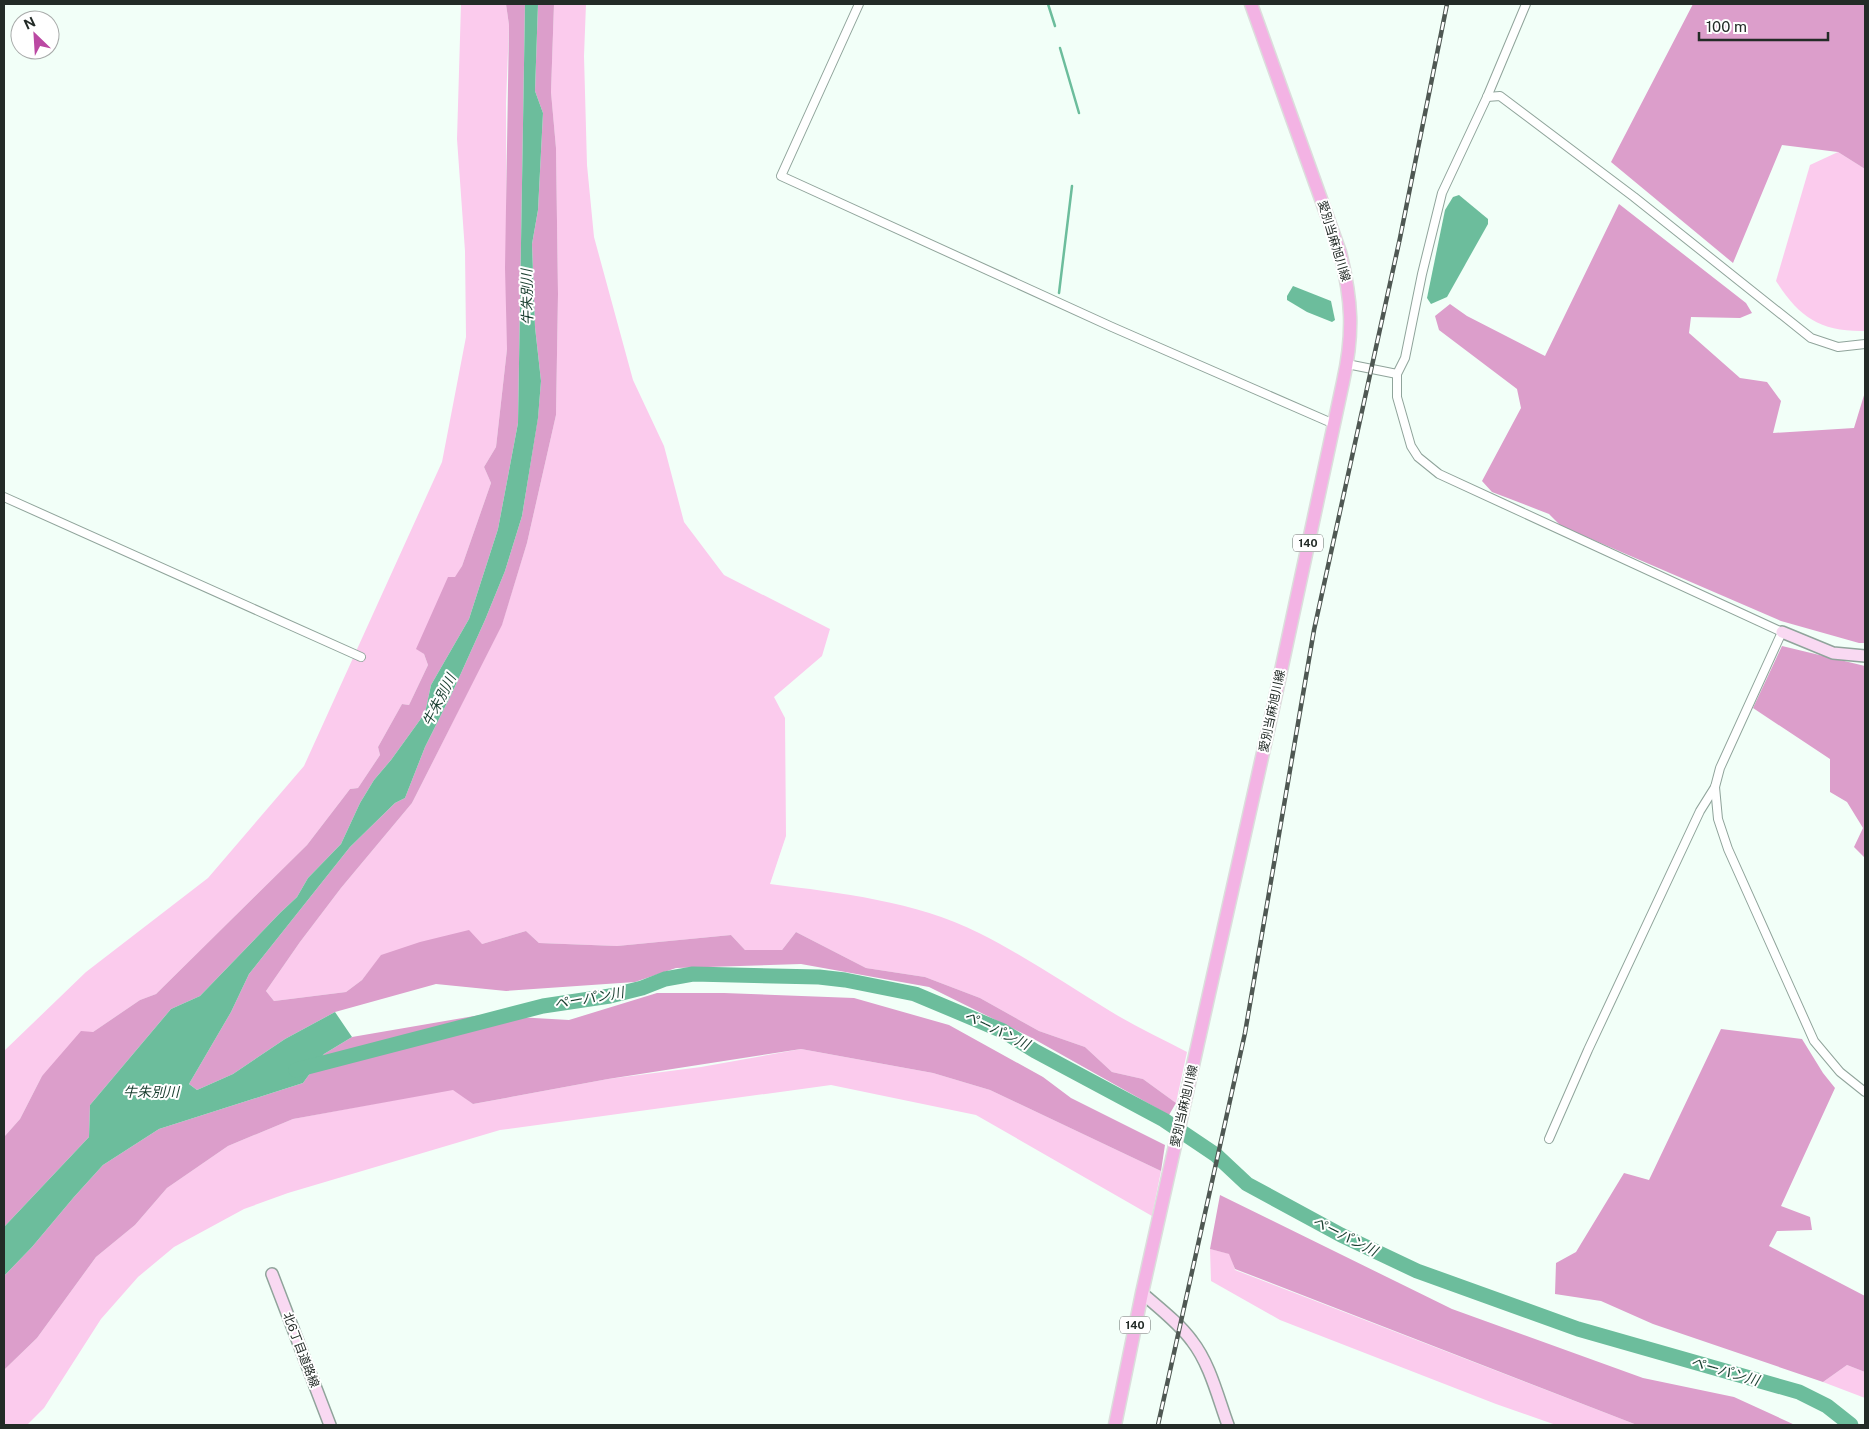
<svg xmlns="http://www.w3.org/2000/svg" width="1869" height="1429" font-family="'Public Sans','Noto Sans JP',sans-serif">
	<rect width="100%" height="100%" fill="#f2fff8"/>
	<g fill="#fbcbed">
		<polygon points="461,4 506,4 509,25 506,103 507,349 496,447 484,467 491,483 462,566 417,649 424,654 428,665 409,705 402,704 378,747 380,755 358,788 350,789 307,845 156,994 140,1000 93,1032 42,1076 20,1119 4,1137 4,1051 86,972 208,878 304,766 442,462 466,337 465,251 457,139"/>
		<path d="M 554,4 L 586,4 L 584,56 L 587,165 L 594,237 L 633,380 L 664,446 L 684,522 L 724,575 L 830,629 L 822,656 L 774,697 L 785,718 L 786,836 L 770,884 C 841,893 915,901 979,933 C 1025,956 1067,985 1110,1011 C 1134,1026 1161,1038 1187,1052 L 1176,1103 L 1143,1079 L 1112,1072 L 1085,1047 L 1039,1031 L 980,998 L 925,977 L 866,968 L 796,932 L 782,950 L 745,950 L 731,935 L 617,946 L 539,943 L 526,931 L 482,944 L 382,955 L 362,980 L 346,992 L 274,1001 L 266,991 L 300,942 L 341,888 L 412,803 L 502,624 L 527,543 L 556,415 L 558,294 L 556,148 L 551,92 Z"/>
		<path d="M 1838,152 L 1865,169 L 1865,331 C 1820,332 1799,317 1776,281 L 1810,165 Z"/>
		<polygon points="801,1049 933,1073 990,1090 1161,1171 1152,1216 976,1115 831,1085 500,1130 288,1193 244,1209 174,1247 138,1277 101,1319 44,1408 27,1425 4,1425 4,1370 37,1338 96,1257 135,1225 167,1188 228,1146 293,1119 453,1089 473,1104 608,1079 701,1067"/>
		<polygon points="1210,1249 1230,1254 1235,1270 1637,1425 1556,1425 1496,1404 1280,1320 1211,1281"/>
		<polygon points="1847,1365 1865,1372 1865,1398 1823,1382"/>
	</g>
	<g fill="#dc9ecb">
		<polygon points="506,4 525,4 518,423 498,529 469,619 431,685 425,713 391,760 374,780 360,803 341,844 308,878 297,897 280,913 200,996 171,1009 90,1105 89,1137 4,1227 4,1137 20,1119 42,1076 81,1031 93,1032 140,1000 156,994 307,845 350,789 358,788 380,755 378,747 402,704 409,705 428,665 424,654 416,649 448,577 455,577 462,566 491,483 484,467 496,447 507,349 505,268 509,25"/>
		<polygon points="538,4 554,4 551,92 556,148 558,294 556,415 527,543 502,625 412,803 341,888 300,942 266,991 274,1001 346,992 362,980 381,955 420,942 469,930 482,944 526,931 539,943 617,946 731,935 745,950 782,950 796,932 866,968 925,977 980,998 1039,1031 1085,1047 1112,1072 1143,1079 1176,1103 1169,1115 1032,1038 929,987 801,964 676,968 635,982 506,991 436,984 335,1012 285,1039 233,1074 197,1090 189,1084 231,1012 249,974 350,847 395,803 405,798 425,747 453,691 485,620 505,571 522,516 538,417 541,381 535,327 532,244 538,210 543,113 535,91"/>
		<polygon points="1693,4 1865,4 1865,169 1838,152 1782,145 1733,263 1611,162"/>
		<polygon points="1619,204 1746,303 1752,313 1740,318 1691,317 1689,333 1740,378 1767,382 1781,401 1773,433 1854,428 1865,392 1865,643 1859,643 1781,621 1561,526 1549,514 1492,492 1482,481 1521,408 1517,389 1439,330 1435,316 1450,304 1467,316 1545,356"/>
		<polygon points="1782,646 1865,666 1865,858 1854,847 1863,828 1847,802 1830,792 1830,759 1753,708"/>
		<polygon points="657,993 724,993 854,998 949,1025 1043,1077 1071,1098 1165,1145 1161,1171 990,1090 933,1073 801,1049 608,1079 473,1104 453,1090 293,1119 228,1146 167,1188 135,1225 96,1257 37,1338 4,1370 4,1276 32,1247 74,1197 103,1165 159,1129 303,1083 324,1054 352,1037 480,1015 569,1020"/>
		<polygon points="1721,1029 1802,1039 1823,1073 1835,1088 1781,1206 1810,1217 1812,1230 1777,1231 1769,1246 1865,1296 1865,1372 1847,1365 1823,1382 1653,1324 1601,1301 1555,1294 1556,1263 1576,1252 1624,1173 1649,1180"/>
		<polygon points="1220,1195 1452,1309 1643,1378 1734,1397 1795,1425 1637,1425 1235,1269 1229,1254 1210,1249"/>
	</g>
	<g fill="#6cbd9c">
		<polygon points="525,4 538,4 535,91 543,113 538,210 532,244 535,327 541,381 538,418 522,516 505,571 485,620 453,691 425,747 405,798 395,803 350,847 249,974 231,1012 189,1084 197,1090 233,1074 285,1039 335,1012 352,1037 324,1054 303,1083 159,1129 103,1165 74,1197 32,1247 4,1276 4,1227 89,1137 90,1105 171,1009 200,996 280,913 297,897 308,878 341,844 360,803 374,780 391,760 425,713 431,685 469,619 498,529 518,423"/>
		<polygon points="1459,195 1488,219 1488,224 1447,297 1431,304 1427,298 1445,210 1453,197"/>
		<polygon points="1293,286 1331,301 1335,320 1332,322 1307,312 1287,300 1287,296"/>
	</g>
	<g fill="none" stroke-linecap="round" stroke-linejoin="round">
		<g stroke="#6cbd9c" stroke-width="2.5">
			<polyline points="1048,4 1055,26"/>
			<polyline points="1060,48 1079,113"/>
			<polyline points="1059,293 1072,186"/>
		</g>
		<polyline stroke="#6cbd9c" stroke-width="15" points="296,1070 543,1006 610,996 642,988 665,979 693,974 819,977 845,980 915,994 1003,1031 1035,1051 1164,1120 1216,1155 1247,1184 1341,1235 1417,1271 1578,1329 1799,1392 1827,1406 1851,1425"/>
		<defs>
			<g id="street">
				<polyline points="859,4 781,176 1112,327 1334,424"/>
				<polyline points="1526,4 1487,97 1442,193 1422,274 1405,358 1397,374 1397,397 1411,446 1418,457 1439,474 1782,632 1720,768 1715,787 1700,811 1588,1050 1549,1139"/>
				<polyline points="1487,97 1500,96 1634,197 1811,338 1838,347 1865,344"/>
				<polyline points="1347,364 1397,374"/>
				<polyline points="4,497 361,657"/>
				<polyline points="1715,787 1718,819 1728,849 1814,1041 1840,1072 1865,1092"/>
			</g>
			<g id="secondary">
				<polyline points="1782,632 1833,653 1865,656"/>
				<polyline points="272,1274 330,1425"/>
				<path d="M 1142,1293 C 1159,1308 1178,1322 1192,1341 C 1210,1364 1218,1398 1228,1425"/>
			</g>
			<path id="primary" d="M 1115,1425 L 1142,1293 L 1273,708 L 1343,382 C 1354,333 1352,300 1340,252 L 1251,4"/>
		</defs>
		<use href="#street" stroke="#90a49b" stroke-width="10"/>
		<use href="#secondary" stroke="#90a49b" stroke-width="14"/>
		<use href="#primary" stroke="#dcdddc" stroke-width="15"/>
		<use href="#street" stroke="#fff" stroke-width="8"/>
		<use href="#secondary" stroke="#f9d9f2" stroke-width="11"/>
		<use href="#primary" stroke="#f3b3e4" stroke-width="12"/>
		<defs>
			<polyline id="rail" points="1158,1425 1245,1033 1314,630 1400,238 1447,4"/>
		</defs>
		<use href="#rail" stroke="#4f5853" stroke-width="4.5"/>
		<use href="#rail" stroke="#fff" stroke-width="2.5" stroke-dasharray="8" stroke-linecap="butt"/>
	</g>
	<g text-anchor="middle" dominant-baseline="central" stroke-width="4" stroke-linejoin="round" paint-order="stroke">
		<g fill="#fff" stroke="#656b68" stroke-width="1">
			<rect x="1293" y="534.5" width="30" height="17" rx="4"/>
			<rect x="1120" y="1316.5" width="30" height="17" rx="4"/>
		</g>
		<g font-size="11" font-weight="bold" fill="#232b27">
			<text x="1308" y="543">140</text>
			<text x="1135" y="1325">140</text>
		</g>
		<g font-size="12" fill="#232b27" stroke="#fff">
			<text transform="translate(1334 241) rotate(73)">愛別当麻旭川線</text>
			<text transform="translate(1272 711) rotate(-78)">愛別当麻旭川線</text>
			<text transform="translate(1184 1106) rotate(-77)">愛別当麻旭川線</text>
			<text transform="translate(301 1350) rotate(69)">北6丁目道路線</text>
		</g>
		<g font-size="14" font-style="italic" fill="#193e2f" stroke="#fff">
			<text transform="translate(527 297) rotate(-91)">牛朱別川</text>
			<text transform="translate(439 700) rotate(-63)">牛朱別川</text>
			<text transform="translate(589 998) rotate(-10)">ペーパン川</text>
			<text transform="translate(997 1030) rotate(26)">ペーパン川</text>
			<text x="151" y="1092">牛朱別川</text>
			<text transform="translate(1345 1236) rotate(27)">ペーパン川</text>
			<text transform="translate(1725 1371) rotate(16)">ペーパン川</text>
		</g>
	</g>
	<rect width="1869" height="1429" fill="none" stroke="#232b27" stroke-width="10"/>
	<g transform="translate(35 35) rotate(335)"><circle r="24" fill="#ffffff" stroke="#a7aaa9"/>
	<path d="M0-4L9 19L0 12L-9 19Z" fill="#bb49a3"/>
	<text y="-8" font-size="14" font-weight="bold" text-anchor="middle" fill="#232b27">N</text>
	</g>
	<path d="M1699 32v8h129v-8" fill="none" stroke="#232b27" stroke-width="2.5"/>
	<text x="1706" y="32" font-size="15" fill="#232b27" stroke="#ffffff" stroke-width="4" paint-order="stroke">100 m</text>
</svg>
